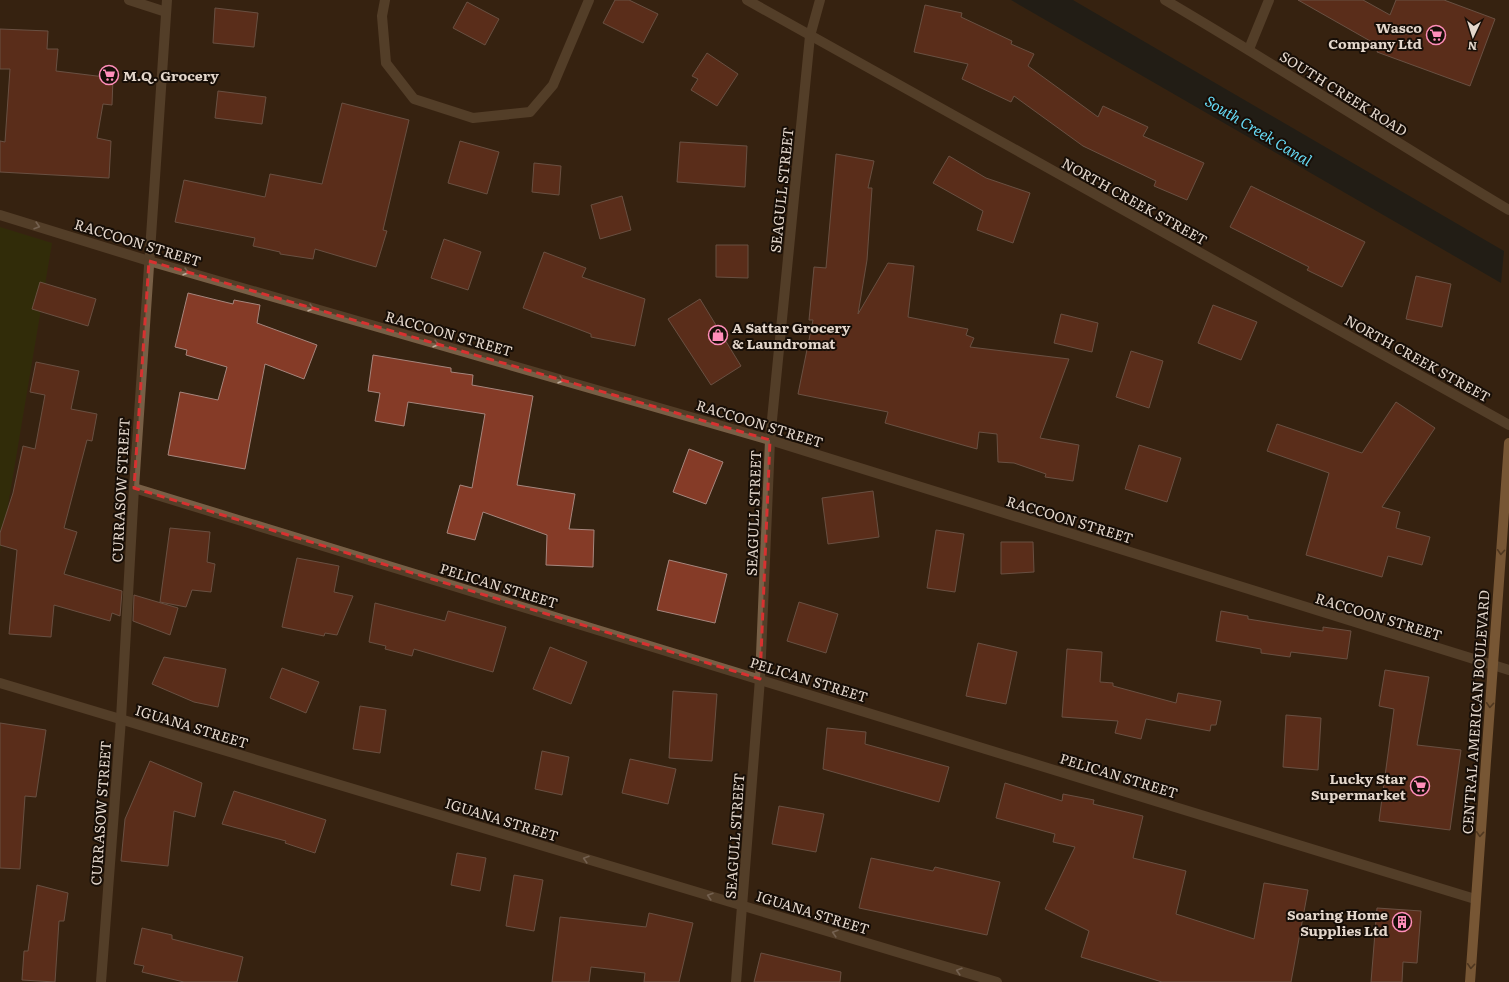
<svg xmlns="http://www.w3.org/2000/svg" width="1509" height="982" font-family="Literata,serif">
	<rect width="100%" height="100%" fill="#362311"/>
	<polygon fill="#2c3900" points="0,227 52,243 0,553"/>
	<polygon fill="#0a181c" points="1011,0 1073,0 1504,251 1501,283"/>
	<g fill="#853b27" stroke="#a6867d">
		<polygon points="615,0 629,0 658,14 643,43 603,23"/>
		<polygon points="1298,0 1363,0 1390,15 1396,0 1444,0 1495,19 1470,86 1377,52 1379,46"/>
		<polygon points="467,2 499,19 485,45 453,28"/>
		<polygon points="925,5 962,13 961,17 1012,41 1011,44 1034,54 1028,66 1098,117 1103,106 1148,127 1143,136 1204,163 1187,200 1154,186 1156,181 1083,146 1014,96 1011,102 962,79 968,64 914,52"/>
		<polygon points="215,8 258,13 254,47 213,43"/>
		<polygon points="0,29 48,31 47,49 58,49 56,71 113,78 112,105 103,104 97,138 111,141 109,178 0,172 0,141 5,142 10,69 0,69"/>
		<polygon points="707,53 738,74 717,106 691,90 698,79 692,76"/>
		<polygon points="218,91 266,97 262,124 215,118"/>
		<polygon points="342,103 409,120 383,230 387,231 376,267 315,249 313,259 280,254 280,252 253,246 255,238 175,222 184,180 265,197 270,174 322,184"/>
		<polygon points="460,141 499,152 487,194 448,183"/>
		<polygon points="680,142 747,146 745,187 677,182"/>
		<polygon points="836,154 874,161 868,188 872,188 867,260 858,314 888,263 914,266 908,317 968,329 966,335 974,338 970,347 1069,359 1040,438 1079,445 1073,481 1045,477 1046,474 1014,463 998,462 997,434 979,432 977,449 885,423 888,412 798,394 813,320 809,320 814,267 826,268"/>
		<polygon points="949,156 986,178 1030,193 1013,243 977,230 983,211 933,183"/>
		<polygon points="534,163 561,166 559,195 532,192"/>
		<polygon points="1251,186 1365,242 1342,287 1307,270 1309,267 1230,227"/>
		<polygon points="622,196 631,230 600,239 591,205"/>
		<polygon points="444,239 481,252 468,290 431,278"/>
		<polygon points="716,245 748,245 748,278 716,277"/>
		<polygon points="544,252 586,268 582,277 645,299 635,346 591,337 591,334 523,308"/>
		<polygon points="1416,276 1451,284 1442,327 1406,319"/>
		<polygon points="40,282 96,299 88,326 32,309"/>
		<polygon points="188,293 233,304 234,300 260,305 257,323 317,345 304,379 265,364 245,469 168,455 180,392 218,400 227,367 186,355 187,350 175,347"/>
		<polygon points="700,299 741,366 711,385 668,319"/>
		<polygon points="1213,305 1257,322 1241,360 1198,343"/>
		<polygon points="1061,314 1098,323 1092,352 1054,343"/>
		<polygon points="1131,351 1163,361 1149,408 1116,397"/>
		<polygon points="373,355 451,368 451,372 473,375 472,385 533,396 517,485 575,494 569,529 594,530 593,567 546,565 547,535 483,512 475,540 447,533 460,485 472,488 485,414 408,402 404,426 375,421 380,393 368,391"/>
		<polygon points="36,362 79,371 71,409 97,414 92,441 87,440 64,528 77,532 64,574 122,591 120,616 112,613 110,621 54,605 51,637 9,634 17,550 0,545 0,533 13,493 23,446 35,449 45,395 30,392"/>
		<polygon points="1396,402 1435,428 1382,507 1400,512 1396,528 1430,537 1422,565 1388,556 1382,577 1306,555 1329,473 1267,451 1277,424 1362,453"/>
		<polygon points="1139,445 1181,458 1167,502 1125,489"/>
		<polygon points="689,449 723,462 706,504 673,492"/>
		<polygon points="873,491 879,537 828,544 822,498"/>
		<polygon points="170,528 210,532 207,562 215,564 211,592 192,590 186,607 160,602"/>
		<polygon points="936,530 964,534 955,592 927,588"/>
		<polygon points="1001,542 1033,542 1034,572 1001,574"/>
		<polygon points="297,558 339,566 334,592 353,596 337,635 325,633 324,636 282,627"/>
		<polygon points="669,560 727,574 715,623 657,610"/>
		<polygon points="134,595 178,608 170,635 133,621"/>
		<polygon points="799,602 838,614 826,653 787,641"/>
		<polygon points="375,603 445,621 448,611 506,627 493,672 414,649 412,656 385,649 386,646 369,642"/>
		<polygon points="1221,611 1248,616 1248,619 1323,631 1323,627 1351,631 1347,659 1291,652 1290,657 1261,653 1261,649 1216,641"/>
		<polygon points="978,643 1017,652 1006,704 966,696"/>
		<polygon points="550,647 587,662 571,704 533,689"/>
		<polygon points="1067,649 1102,652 1100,682 1113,683 1113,686 1176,703 1178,693 1221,701 1216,725 1211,725 1210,731 1146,719 1141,739 1115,733 1118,721 1062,717"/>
		<polygon points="164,657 226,669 218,707 194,702 152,684"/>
		<polygon points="282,668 319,682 306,713 270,698"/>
		<polygon points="1385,670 1429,677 1417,745 1461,750 1450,830 1379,821 1394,709 1379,706"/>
		<polygon points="673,691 717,694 712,761 669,758"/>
		<polygon points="360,706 386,710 380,753 353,749"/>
		<polygon points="1286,715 1321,718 1318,770 1283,767"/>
		<polygon points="0,723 46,730 36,797 25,796 20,869 0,868"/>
		<polygon points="827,728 866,732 865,744 949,767 939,802 823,769"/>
		<polygon points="542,751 569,757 562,795 535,789"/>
		<polygon points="630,759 676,769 668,804 622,793"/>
		<polygon points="150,761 202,783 195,817 174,811 168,866 121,861 125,819"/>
		<polygon points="1005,783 1062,801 1063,794 1094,800 1093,804 1143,816 1133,858 1186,871 1176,914 1254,939 1264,883 1308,890 1291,982 1162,982 1081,957 1089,931 1045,909 1075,847 1053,842 1055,834 996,818"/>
		<polygon points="234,791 326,820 315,853 285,843 286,841 222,824"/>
		<polygon points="779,806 824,814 816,852 772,844"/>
		<polygon points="457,853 486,858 480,891 451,885"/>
		<polygon points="871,858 933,871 935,867 1000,882 987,935 859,908"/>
		<polygon points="514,875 543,880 534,931 506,926"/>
		<polygon points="37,885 68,893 64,921 59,921 55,982 22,980 24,951 28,951"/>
		<polygon points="1377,908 1421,911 1417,963 1403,962 1402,982 1371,982"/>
		<polygon points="649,913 693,923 679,982 644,982 645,973 591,967 589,982 552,982 560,917 646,927"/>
		<polygon points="142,928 172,935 172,939 243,957 237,982 184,982 142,972 144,966 134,964"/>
		<polygon points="761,953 841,972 840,982 754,982"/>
	</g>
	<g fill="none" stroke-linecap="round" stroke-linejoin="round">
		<g stroke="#775f46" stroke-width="10">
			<polyline points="129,0 166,12"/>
			<polyline points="385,0 382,16 386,63 414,99 473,118 530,112 553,85 589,0"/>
			<polyline points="747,0 1509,425"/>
			<path d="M 1165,0 C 1281,68 1393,141 1509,210"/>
			<polyline points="1249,49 1269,0"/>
			<polyline points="0,215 149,261 770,440 1509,670"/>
			<polyline points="134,488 1475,899"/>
			<polyline points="0,683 997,982"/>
			<polyline points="101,982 121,719 134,488 167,0"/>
			<polyline points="736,982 760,679 770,440 810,36 820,0"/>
		</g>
		<polyline stroke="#c6945f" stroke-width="10" points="1470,982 1509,443"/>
	</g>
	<defs><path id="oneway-chevron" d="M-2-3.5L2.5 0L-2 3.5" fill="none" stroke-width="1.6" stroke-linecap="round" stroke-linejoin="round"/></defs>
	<g stroke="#bead9d">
		<use href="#oneway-chevron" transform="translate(37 226) rotate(17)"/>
		<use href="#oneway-chevron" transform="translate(186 272) rotate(16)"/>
		<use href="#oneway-chevron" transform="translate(311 308) rotate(16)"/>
		<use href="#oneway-chevron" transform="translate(436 344) rotate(16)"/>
		<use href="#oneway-chevron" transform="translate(561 380) rotate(16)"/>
		<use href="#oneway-chevron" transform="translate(586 859) rotate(-163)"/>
		<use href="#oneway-chevron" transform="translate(710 896) rotate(-163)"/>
		<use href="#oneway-chevron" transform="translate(835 933) rotate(-163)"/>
		<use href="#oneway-chevron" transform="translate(959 971) rotate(-163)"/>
	</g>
	<g stroke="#6e5133">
		<use href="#oneway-chevron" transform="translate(1501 552) rotate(94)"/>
		<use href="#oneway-chevron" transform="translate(1490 705) rotate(94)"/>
		<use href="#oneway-chevron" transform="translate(1480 834) rotate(94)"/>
		<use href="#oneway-chevron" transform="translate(1471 966) rotate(94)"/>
	</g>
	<path d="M0 0H1509V982H0ZM 149,261 L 770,440 L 760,679 L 134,488 Z" fill="#362311" fill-opacity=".55" fill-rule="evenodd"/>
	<path fill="none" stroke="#d73130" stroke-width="3" stroke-dasharray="8 5" stroke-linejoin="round" d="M 149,261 L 770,440 L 760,679 L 134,488 Z"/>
	<defs>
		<symbol id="supermarket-ring" viewBox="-11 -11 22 22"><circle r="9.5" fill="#170e07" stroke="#ff8eba" stroke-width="1.5"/><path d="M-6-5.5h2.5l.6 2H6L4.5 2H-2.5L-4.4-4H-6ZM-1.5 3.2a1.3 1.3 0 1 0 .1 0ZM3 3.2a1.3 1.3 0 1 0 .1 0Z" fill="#ff8eba"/></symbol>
		<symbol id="shop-ring" viewBox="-11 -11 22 22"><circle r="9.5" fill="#170e07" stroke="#ff8eba" stroke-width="1.5"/><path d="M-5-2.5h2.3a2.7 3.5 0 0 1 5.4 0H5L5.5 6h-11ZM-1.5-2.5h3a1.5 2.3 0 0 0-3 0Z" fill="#ff8eba"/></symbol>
		<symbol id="building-ring" viewBox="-11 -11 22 22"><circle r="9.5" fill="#170e07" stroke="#ff8eba" stroke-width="1.5"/><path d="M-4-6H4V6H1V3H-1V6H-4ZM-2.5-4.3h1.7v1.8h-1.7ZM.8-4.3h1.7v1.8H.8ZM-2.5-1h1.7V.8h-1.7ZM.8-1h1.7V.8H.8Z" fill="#ff8eba"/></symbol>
	</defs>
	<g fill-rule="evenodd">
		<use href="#supermarket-ring" x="1425" y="24" width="22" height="22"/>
		<use href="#supermarket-ring" x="98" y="64" width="22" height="22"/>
		<use href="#shop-ring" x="707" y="324" width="22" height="22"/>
		<use href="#supermarket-ring" x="1409" y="775" width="22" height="22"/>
		<use href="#building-ring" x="1391" y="911" width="22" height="22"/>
	</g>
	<g text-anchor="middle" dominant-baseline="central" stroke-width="4" stroke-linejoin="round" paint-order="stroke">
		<g font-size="14" font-weight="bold" fill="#e4d7cc" stroke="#170e07" text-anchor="end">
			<text x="1422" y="27">Wasco<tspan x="1422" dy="16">Company Ltd</tspan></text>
			<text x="123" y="75" text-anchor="start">M.Q. Grocery</text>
			<text x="732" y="327" text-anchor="start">A Sattar Grocery<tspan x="732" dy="16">&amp; Laundromat</tspan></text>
			<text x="1406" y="778">Lucky Star<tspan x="1406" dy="16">Supermarket</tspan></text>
			<text x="1388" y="914">Soaring Home<tspan x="1388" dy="16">Supplies Ltd</tspan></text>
		</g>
		<g font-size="14" fill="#e4d7cc" stroke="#170e07">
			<text transform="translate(1344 93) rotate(32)">SOUTH CREEK ROAD</text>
			<text transform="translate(781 190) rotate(-84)">SEAGULL STREET</text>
			<text transform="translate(1135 201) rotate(29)">NORTH CREEK STREET</text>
			<text transform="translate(138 242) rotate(17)">RACCOON STREET</text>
			<text transform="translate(449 333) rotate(16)">RACCOON STREET</text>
			<text transform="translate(1418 358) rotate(29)">NORTH CREEK STREET</text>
			<text transform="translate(760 423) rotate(17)">RACCOON STREET</text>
			<text transform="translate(120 490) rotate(-87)">CURRASOW STREET</text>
			<text transform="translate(753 513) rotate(-88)">SEAGULL STREET</text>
			<text transform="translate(1070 519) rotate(17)">RACCOON STREET</text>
			<text transform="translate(499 585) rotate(17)">PELICAN STREET</text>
			<text transform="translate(1379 616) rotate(17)">RACCOON STREET</text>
			<text transform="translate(809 679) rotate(17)">PELICAN STREET</text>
			<text transform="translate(1475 712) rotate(-86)">CENTRAL AMERICAN BOULEVARD</text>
			<text transform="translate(192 726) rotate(17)">IGUANA STREET</text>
			<text transform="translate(1119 775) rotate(17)">PELICAN STREET</text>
			<text transform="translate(100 813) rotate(-86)">CURRASOW STREET</text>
			<text transform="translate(502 819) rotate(17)">IGUANA STREET</text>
			<text transform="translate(734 836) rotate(-86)">SEAGULL STREET</text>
			<text transform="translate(813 912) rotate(17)">IGUANA STREET</text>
		</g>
		<g font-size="15" font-style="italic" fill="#66d9f4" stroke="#170e07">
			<text transform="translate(1259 130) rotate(31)">South Creek Canal</text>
		</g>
	</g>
	<g transform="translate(1473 36) rotate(184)" stroke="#170e07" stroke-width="3" paint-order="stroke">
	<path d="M0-3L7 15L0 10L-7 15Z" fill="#e4d7cc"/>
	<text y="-6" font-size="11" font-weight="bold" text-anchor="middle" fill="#e4d7cc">N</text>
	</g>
</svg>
